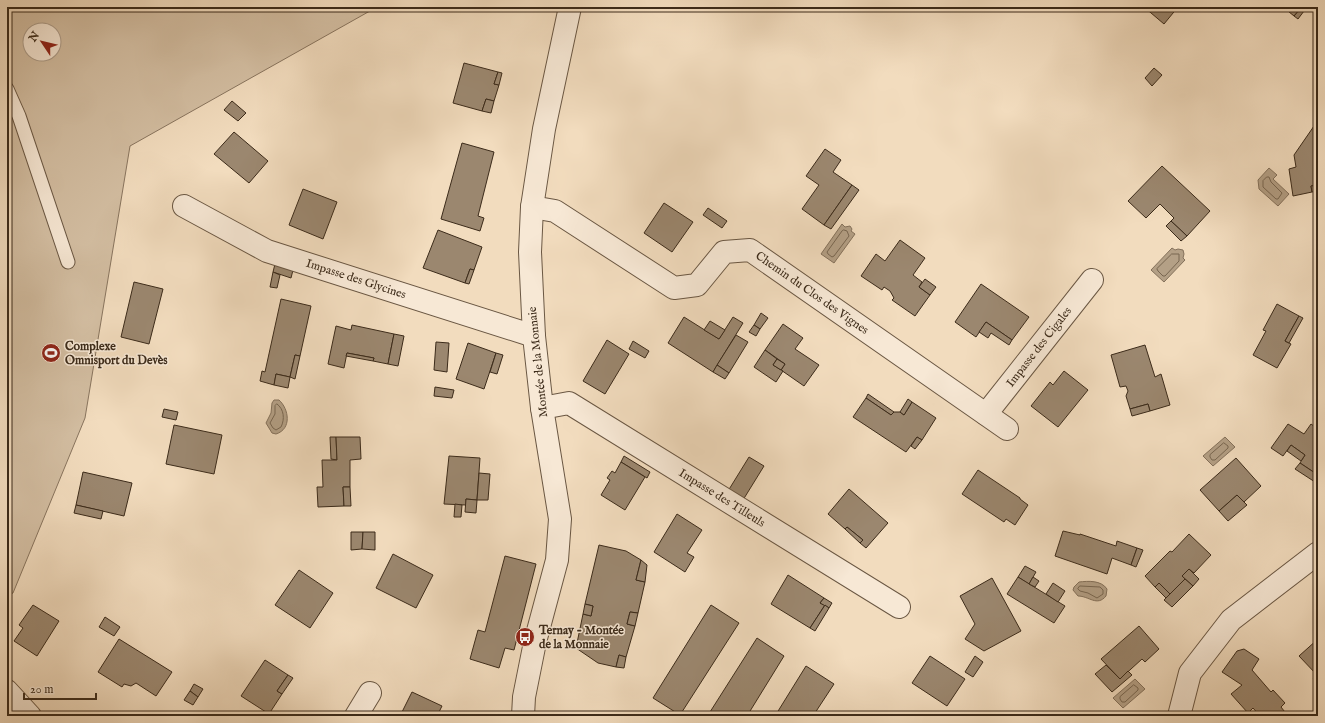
<svg xmlns="http://www.w3.org/2000/svg" width="1325" height="723" font-family="'IM FELL English',serif">
	<rect width="100%" height="100%" fill="#f2dcbe"/>
	<filter id="stains"><feTurbulence type="fractalNoise" baseFrequency=".005" numOctaves="4"/><feColorMatrix values="0 0 0 0 .2 0 0 0 0 .09 0 0 0 0 .02 0 0 0 .5 -.17"/></filter>
	<radialGradient id="worn" r=".72"><stop offset=".6" stop-color="#630" stop-opacity="0"/><stop offset="1" stop-color="#630" stop-opacity=".3"/></radialGradient>
	<path fill="#d3bea2" stroke="#88745e" fill-rule="evenodd" d="M 7,7 L 377,7 L 130,146 L 85,418 L 13,593 L 7,596 ZM 30,30 L 54,30 L 54,54 L 30,54 Z"/>
	<g fill="#b4a086" stroke="#84715b">
		<polygon points="1269,168 1277,175 1273,179 1289,194 1278,206 1259,189 1258,180"/>
		<polygon points="842,224 845,227 850,226 852,229 851,231 855,234 834,263 821,254"/>
		<polygon points="1172,248 1175,250 1178,249 1183,250 1184,254 1183,258 1185,260 1164,282 1151,270"/>
		<path d="M 274,400 L 279,400 C 289,409 292,429 276,434 L 272,433 L 266,423 L 271,413 L 272,403 Z"/>
		<polygon points="1225,437 1235,447 1213,466 1203,456"/>
		<path d="M 1079,582 C 1088,581 1101,580 1107,589 L 1106,596 C 1097,607 1089,596 1078,596 L 1073,590 L 1074,587 Z"/>
		<polygon points="1135,679 1145,689 1123,708 1113,698"/>
	</g>
	<g fill="none" stroke-linecap="round" stroke-linejoin="round">
		<g stroke="#786650" stroke-width="1">
			<polygon points="1267,177 1269,177 1271,182 1282,193 1278,199 1276,199 1263,187 1263,181"/>
			<polygon points="844,230 847,231 849,236 834,256 832,257 828,254 827,252 842,231"/>
			<polygon points="1172,254 1179,254 1179,261 1165,276 1163,276 1158,271 1157,269"/>
			<path d="M 277,404 C 284,409 285,419 281,427 L 276,430 L 273,428 L 270,423 L 275,414 L 275,406 Z"/>
			<polygon points="1224,443 1228,446 1228,448 1215,460 1212,460 1210,457 1210,455"/>
			<polygon points="1080,586 1100,587 1103,590 1103,594 1097,598 1088,593 1080,591 1078,589"/>
			<polygon points="1134,685 1138,688 1138,690 1125,702 1122,702 1120,699 1120,697"/>
		</g>
	</g>
	<g fill="#9b876f" stroke="#3c2b1a">
		<polygon points="1144,7 1178,7 1164,24"/>
		<polygon points="1283,7 1302,7 1294,16"/>
		<polygon points="1302,7 1307,7 1298,19 1294,16"/>
		<polygon points="464,63 498,72 494,84 499,85 494,101 486,99 482,111 453,103"/>
		<polygon points="1154,68 1162,75 1152,86 1145,78"/>
		<polygon points="498,72 502,73 499,85 494,84"/>
		<polygon points="486,99 494,101 491,113 482,111"/>
		<polygon points="232,101 246,113 238,121 224,110"/>
		<polygon points="1314,126 1318,129 1318,185 1311,186 1312,192 1293,196 1289,169 1296,167 1294,155"/>
		<polygon points="234,132 268,161 249,183 214,154"/>
		<polygon points="462,143 494,152 478,216 484,218 480,231 441,219"/>
		<polygon points="825,149 841,160 833,172 852,185 824,225 802,209 819,185 806,176"/>
		<polygon points="1162,166 1210,211 1187,236 1171,221 1174,218 1160,204 1146,218 1128,201"/>
		<polygon points="852,185 859,190 831,229 824,225"/>
		<polygon points="1318,185 1318,191 1312,192 1311,186"/>
		<polygon points="303,189 337,202 323,239 289,225"/>
		<polygon points="664,203 693,222 672,252 644,233"/>
		<polygon points="708,208 727,221 722,228 703,215"/>
		<polygon points="1171,221 1187,236 1181,241 1166,226"/>
		<polygon points="438,230 482,247 474,270 470,269 465,283 423,268"/>
		<polygon points="900,240 925,258 913,275 922,282 919,287 930,295 915,316 892,300 894,298 890,291 884,287 882,290 861,276 876,254 885,261"/>
		<polygon points="275,264 293,270 291,278 273,272"/>
		<polygon points="470,269 474,270 469,284 465,283"/>
		<polygon points="273,272 280,275 277,288 270,287"/>
		<polygon points="925,279 936,287 930,295 919,287"/>
		<polygon points="134,282 163,289 149,344 121,337"/>
		<polygon points="981,284 1029,317 1012,340 986,322 976,337 955,322"/>
		<polygon points="281,299 311,306 300,356 295,355 290,377 276,374 274,385 260,381 262,371 265,372"/>
		<polygon points="1277,304 1299,316 1285,341 1291,344 1277,368 1253,355 1266,331 1263,330"/>
		<polygon points="761,313 768,318 760,329 754,325"/>
		<polygon points="1299,316 1303,318 1289,343 1285,341"/>
		<polygon points="684,317 719,339 733,317 743,323 713,372 668,343"/>
		<polygon points="710,321 725,330 719,339 704,330"/>
		<polygon points="986,322 1012,340 1009,345 991,333 988,338 979,332"/>
		<polygon points="783,324 803,338 795,349 819,365 804,386 781,370 785,364 765,350"/>
		<polygon points="352,325 394,334 388,364 373,361 374,358 347,353 344,368 328,364 336,326 351,330"/>
		<polygon points="754,325 760,329 756,336 749,332"/>
		<polygon points="394,334 404,336 398,366 388,364"/>
		<polygon points="736,335 748,342 729,373 717,365"/>
		<polygon points="607,340 629,354 605,394 583,381"/>
		<polygon points="633,341 649,351 645,358 629,349"/>
		<polygon points="436,342 449,343 447,372 434,370"/>
		<polygon points="468,343 496,353 484,389 456,379"/>
		<polygon points="1145,345 1155,377 1161,374 1170,405 1150,411 1148,404 1130,409 1126,396 1128,391 1126,386 1120,387 1111,355"/>
		<polygon points="765,350 777,359 773,365 783,371 776,382 754,367"/>
		<polygon points="347,353 374,358 373,361 346,356"/>
		<polygon points="496,353 503,355 497,374 490,372"/>
		<polygon points="295,355 300,356 295,379 290,377"/>
		<polygon points="777,359 785,364 781,370 773,365"/>
		<polygon points="717,365 729,373 725,379 713,372"/>
		<polygon points="1064,371 1088,390 1058,427 1031,406 1050,382 1053,385"/>
		<polygon points="276,374 290,377 288,388 274,385"/>
		<polygon points="435,387 454,390 452,398 434,396"/>
		<polygon points="868,394 894,412 891,415 866,398"/>
		<polygon points="866,398 891,415 894,412 900,412 904,415 912,402 936,418 922,440 917,437 906,452 853,417"/>
		<polygon points="908,399 912,402 904,415 900,412"/>
		<polygon points="1148,404 1150,411 1132,416 1130,409"/>
		<polygon points="164,409 178,412 176,420 162,417"/>
		<polygon points="1288,424 1304,434 1311,424 1318,429 1318,475 1300,463 1305,455 1291,445 1283,456 1271,448"/>
		<polygon points="174,425 222,435 214,474 166,464"/>
		<polygon points="330,437 336,437 337,460 331,459"/>
		<polygon points="336,437 360,437 361,459 350,460 350,487 343,487 344,506 318,507 317,487 323,487 322,460 337,460"/>
		<polygon points="917,437 922,440 915,449 911,446"/>
		<polygon points="1291,445 1305,455 1301,461 1287,451"/>
		<polygon points="449,456 480,458 477,500 466,499 466,505 444,504"/>
		<polygon points="624,456 650,472 647,478 621,462"/>
		<polygon points="749,457 764,466 743,500 728,491"/>
		<polygon points="1236,458 1261,486 1244,502 1237,495 1219,511 1200,490"/>
		<polygon points="621,462 645,477 625,510 601,495 610,480 607,478 612,471 615,473"/>
		<polygon points="1300,463 1318,475 1315,482 1295,469"/>
		<polygon points="978,470 1020,498 1020,499 1028,505 1015,525 1006,519 1004,522 962,494"/>
		<polygon points="83,472 132,483 124,516 76,505"/>
		<polygon points="479,473 490,474 488,500 477,500"/>
		<polygon points="343,487 350,487 351,506 344,506"/>
		<polygon points="849,489 888,523 866,548 860,543 863,540 847,527 845,529 828,514"/>
		<polygon points="1237,495 1247,505 1228,521 1219,511"/>
		<polygon points="466,499 477,500 476,513 465,512"/>
		<polygon points="455,504 462,505 461,517 454,517"/>
		<polygon points="76,505 103,511 101,519 74,513"/>
		<polygon points="677,514 702,530 687,553 694,557 685,572 654,552"/>
		<polygon points="847,527 863,540 860,543 845,529"/>
		<polygon points="1063,531 1080,535 1080,534 1116,546 1117,541 1137,548 1131,565 1112,558 1107,574 1055,556"/>
		<polygon points="351,532 363,532 362,549 351,550"/>
		<polygon points="363,532 375,532 375,550 362,549"/>
		<polygon points="1189,534 1211,555 1194,573 1189,569 1182,576 1185,579 1170,594 1159,583 1155,587 1145,576 1170,551 1172,552"/>
		<polygon points="599,545 626,551 641,560 636,580 645,582 638,613 630,612 627,624 635,626 626,657 619,655 616,667 598,663 576,648 583,614 591,616 593,606 585,604"/>
		<polygon points="1137,548 1143,550 1136,567 1131,565"/>
		<polygon points="393,554 433,575 416,608 376,588"/>
		<polygon points="505,556 536,564 514,650 505,648 499,668 470,659 478,630 485,632"/>
		<polygon points="641,560 647,565 645,582 636,580"/>
		<polygon points="1025,566 1036,572 1029,584 1018,577"/>
		<polygon points="1189,569 1199,579 1193,586 1182,576"/>
		<polygon points="299,570 333,593 310,628 275,605"/>
		<polygon points="788,575 824,598 820,603 825,605 810,628 771,604"/>
		<polygon points="1018,577 1065,606 1054,623 1007,594"/>
		<polygon points="1033,577 1039,581 1035,587 1029,584"/>
		<polygon points="992,578 1021,631 984,651 965,639 975,624 960,596"/>
		<polygon points="1185,579 1193,586 1172,607 1164,600"/>
		<polygon points="1053,583 1065,591 1058,602 1046,594"/>
		<polygon points="1159,583 1170,594 1166,598 1155,587"/>
		<polygon points="824,598 832,603 829,608 820,603"/>
		<polygon points="585,604 593,606 591,616 583,614"/>
		<polygon points="33,605 59,621 37,656 14,641 23,628 19,625"/>
		<polygon points="711,605 739,623 680,715 653,698"/>
		<polygon points="825,605 829,608 815,631 810,628"/>
		<polygon points="630,612 638,613 635,626 627,624"/>
		<polygon points="105,617 120,627 114,636 99,627"/>
		<polygon points="1139,626 1159,649 1145,662 1142,659 1120,679 1101,659"/>
		<polygon points="757,638 784,656 747,716 718,716 710,712"/>
		<polygon points="119,639 172,672 156,696 136,683 131,686 124,684 122,687 98,672"/>
		<polygon points="1318,639 1318,684 1313,678 1317,675 1299,656"/>
		<polygon points="1244,649 1259,659 1252,670 1271,692 1273,690 1285,703 1281,707 1288,716 1260,716 1253,708 1248,713 1231,694 1242,685 1222,672 1237,651"/>
		<polygon points="619,655 626,657 624,668 616,667"/>
		<polygon points="930,656 965,679 947,706 912,683"/>
		<polygon points="975,656 983,662 973,677 965,672"/>
		<polygon points="265,660 288,675 277,691 282,694 269,714 241,696"/>
		<polygon points="1106,665 1120,679 1128,671 1132,675 1112,692 1095,674"/>
		<polygon points="806,666 834,684 813,716 775,716"/>
		<polygon points="288,675 293,678 282,694 277,691"/>
		<polygon points="194,684 203,689 198,697 190,691"/>
		<polygon points="190,691 198,697 193,705 184,700"/>
		<polygon points="412,692 442,706 437,716 400,716"/>
	</g>
	<g fill="none" stroke-linecap="round" stroke-linejoin="round">
		<defs>
			<polyline id="lane" points="7,89 19,116 68,262"/>
			<g id="street">
				<polyline points="184,206 267,251 534,336"/>
				<polyline points="532,207 555,211 674,288 697,285 724,252 750,250 1007,429"/>
				<polyline points="542,408 569,403 899,607"/>
				<polyline points="986,414 1092,280"/>
				<polyline points="7,691 30,716"/>
				<polyline points="356,716 370,693"/>
				<polyline points="523,716 524,697 535,642 557,560 560,519 542,408 534,336 530,252 532,207 544,129 570,7"/>
				<polyline points="1179,716 1190,673 1231,620 1318,553"/>
			</g>
		</defs>
		<use href="#lane" stroke="#6a5743" stroke-width="15"/>
		<use href="#street" stroke="#6a5743" stroke-width="24"/>
		<use href="#lane" stroke="#f7e8d5" stroke-width="13"/>
		<use href="#street" stroke="#f7e8d5" stroke-width="22"/>
	</g>
	<defs>
		<symbol id="stadium-disc" viewBox="-11 -11 22 22"><circle r="9.5" fill="#8f2418" stroke="#f7e8d5"/><path d="M0-5a6.5 5 0 1 0 0 10a6.5 5 0 1 0 0-10ZM-3.5-1.8h7v3.6h-7Z" fill="#fff"/></symbol>
		<symbol id="bus-disc" viewBox="-11 -11 22 22"><circle r="9.5" fill="#8f2418" stroke="#f7e8d5"/><path d="M-5-6H5V4H4V6H2V4H-2V6H-4V4H-5ZM-3.5-4V0h7V-4ZM-3.5 1.2v1.5H-2V1.2ZM2 1.2v1.5H3.5V1.2Z" fill="#fff"/></symbol>
	</defs>
	<g fill-rule="evenodd">
		<use href="#stadium-disc" x="40" y="342" width="22" height="22"/>
		<use href="#bus-disc" x="514" y="626" width="22" height="22"/>
	</g>
	<g text-anchor="middle" dominant-baseline="central" stroke-width="3" stroke-linejoin="round" paint-order="stroke">
		<g font-size="12" fill="#3c2b1a" stroke="#f7e8d5">
			<text transform="translate(356 279) rotate(18)">Impasse des Glycines</text>
			<text transform="translate(812 293) rotate(35)">Chemin du Clos des Vignes</text>
			<text transform="translate(1039 347) rotate(-52)">Impasse des Cigales</text>
			<text transform="translate(538 362) rotate(-96)">Montée de la Monnaie</text>
			<text transform="translate(722 498) rotate(32)">Impasse des Tilleuls</text>
		</g>
		<g font-size="12" font-weight="bold" fill="#3c2b1a" stroke="#f7e8d5" text-anchor="start">
			<text x="65" y="346">Complexe<tspan x="65" dy="14">Omnisport du Devès</tspan></text>
			<text x="539" y="630">Ternay - Montée<tspan x="539" dy="14">de la Monnaie</tspan></text>
		</g>
	</g>
	<rect width="1325" height="723" fill="none" stroke="#f2dcbe" stroke-width="24"/>
	<rect x="8" y="8" width="1309" height="707" fill="none" stroke="#3c2b1a" stroke-width="2"/>
	<rect x="12" y="12" width="1301" height="699" fill="none" stroke="#3c2b1a"/>
	<g transform="translate(42 42) rotate(305)"><circle r="19" fill="#f7e8d5" stroke="#ac9c8a"/>
	<path d="M0-3L7 15L0 10L-7 15Z" fill="#8f2418"/>
	<text y="-6" font-size="11" font-weight="bold" text-anchor="middle" fill="#3c2b1a">N</text>
	</g>
	<path d="M24 693v6h72v-6" fill="none" stroke="#3c2b1a" stroke-width="2"/>
	<text x="30" y="693" font-size="12" fill="#3c2b1a" stroke="#f7e8d5" stroke-width="3" paint-order="stroke">20 m</text>
	<rect width="100%" height="100%" filter="url(#stains)"/>
	<rect width="100%" height="100%" fill="url(#worn)"/>
</svg>
